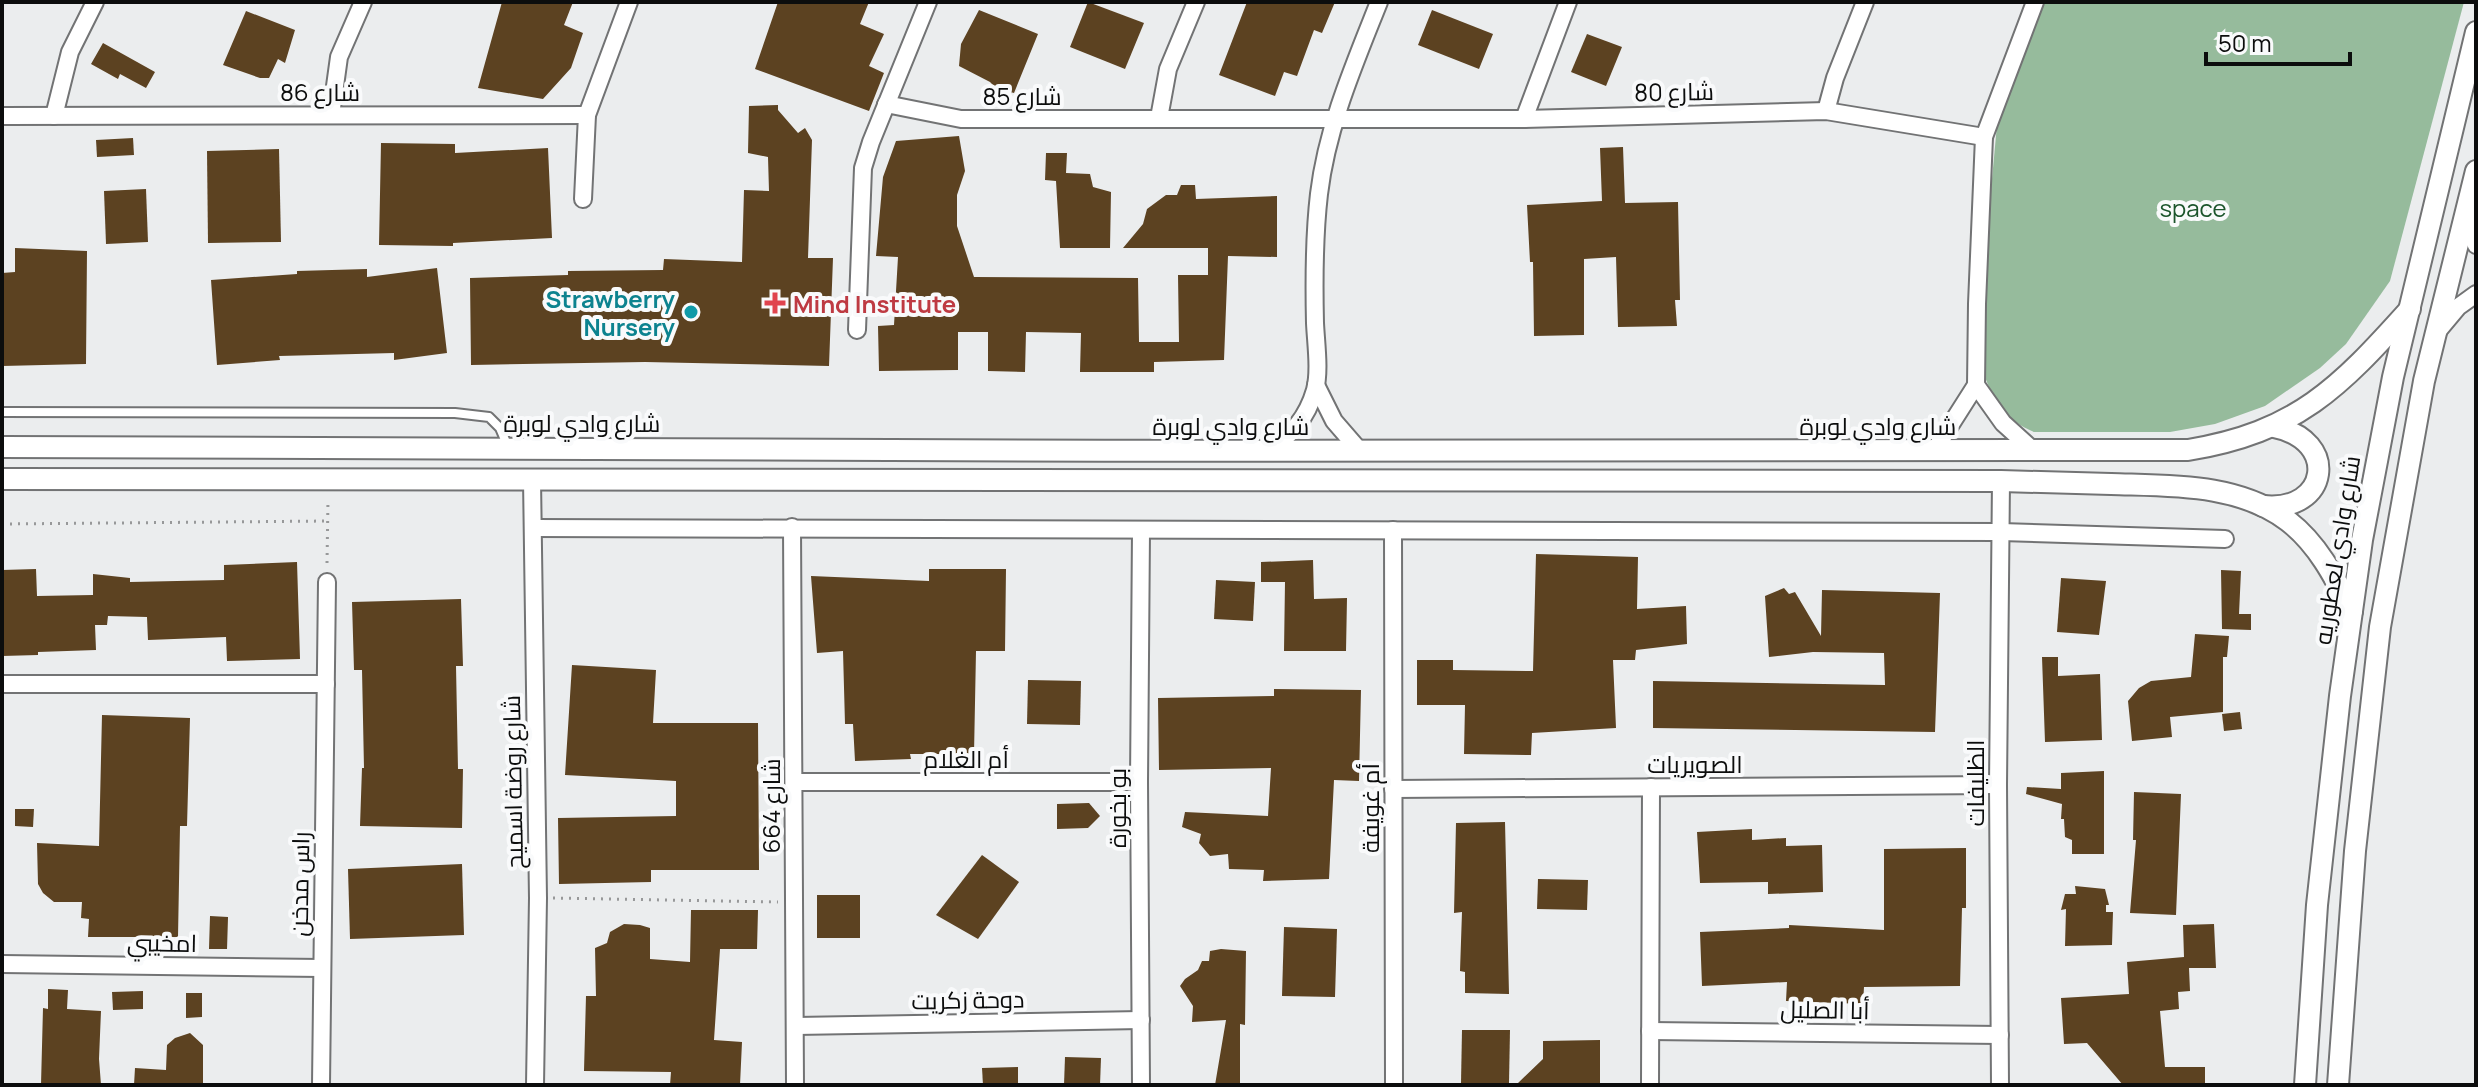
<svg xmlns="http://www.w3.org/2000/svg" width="2478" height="1087" font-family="Manrope,Cairo,sans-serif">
	<rect width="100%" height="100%" fill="#ebedee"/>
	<path fill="#96bb9c" d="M 2045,2 L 2464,2 L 2390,281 L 2346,344 L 2320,368 L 2265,406 L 2215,424 L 2170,432 L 2034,432 C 2007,421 1993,401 1984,374 L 1987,233 L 1997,125 Z"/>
	<g fill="#5c4221">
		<polygon points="502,2 573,2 564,25 583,33 571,68 543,99 478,88"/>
		<polygon points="778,2 869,2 860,24 884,34 869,66 884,73 869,111 755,69"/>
		<polygon points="1088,2 1144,23 1125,69 1070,47"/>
		<polygon points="1247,2 1335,2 1322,33 1314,30 1297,76 1284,72 1275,96 1219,75"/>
		<polygon points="979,10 1038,34 1014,93 996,88 990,82 959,66 961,44"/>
		<polygon points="1432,10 1493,34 1479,69 1418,45"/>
		<polygon points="246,11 295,30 285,63 278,59 269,78 260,78 223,65"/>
		<polygon points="1587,34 1622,47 1606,86 1571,72"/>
		<polygon points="103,43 155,72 146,88 120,74 118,79 91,64"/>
		<polygon points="778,105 778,110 798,133 805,128 812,140 808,258 833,258 829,366 645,362 471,365 470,278 568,275 568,271 663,270 664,259 742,262 744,190 769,191 768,157 748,153 749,106"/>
		<polygon points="959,136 965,171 957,195 957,226 974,277 1138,278 1139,342 1179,342 1178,275 1208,275 1208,248 1123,248 1143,224 1147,209 1166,195 1177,195 1181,185 1195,185 1196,199 1277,196 1277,257 1228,256 1224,360 1154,362 1154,372 1080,372 1081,333 1026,332 1025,372 988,371 988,332 958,332 958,370 879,371 878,326 894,325 898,257 876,256 883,177 896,141"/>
		<polygon points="133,138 134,155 97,157 96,140"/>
		<polygon points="381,143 455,144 455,153 548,148 552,238 453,243 453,246 379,245"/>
		<polygon points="1623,147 1625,203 1678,202 1680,300 1675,300 1677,326 1618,327 1616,257 1584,259 1584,335 1534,336 1533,262 1530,262 1527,205 1602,201 1600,148"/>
		<polygon points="279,149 281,242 208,243 207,151"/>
		<polygon points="1046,153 1067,153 1066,173 1090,174 1093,187 1111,192 1110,248 1060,248 1056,181 1045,180"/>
		<polygon points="146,189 148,242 106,244 104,191"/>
		<polygon points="15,248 87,251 86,364 2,366 2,273 15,272"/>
		<polygon points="437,268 447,353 394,360 394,353 279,356 280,360 217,365 211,280 297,274 297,271 367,269 367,277"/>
		<polygon points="1536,554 1638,557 1637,609 1686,606 1687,644 1636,650 1635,660 1613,660 1616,728 1532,733 1531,755 1464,754 1465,705 1417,705 1417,660 1453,660 1453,670 1533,671"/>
		<polygon points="1313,560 1314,599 1347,598 1346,651 1284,651 1285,582 1261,582 1261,562"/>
		<polygon points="297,562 300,659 227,661 226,637 148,640 147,617 108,616 107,625 95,625 96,650 38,652 38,655 2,656 2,570 36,569 37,596 93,595 93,574 130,578 130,582 224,580 224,565"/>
		<polygon points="929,569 1006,569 1005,651 976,651 974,754 910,754 911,759 855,761 853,724 845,724 843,651 817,653 811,576 929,581"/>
		<polygon points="2221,570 2241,571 2239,614 2251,614 2251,630 2222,629"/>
		<polygon points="2061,578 2106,581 2099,635 2057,632"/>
		<polygon points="1216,580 1255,582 1253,621 1214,619"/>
		<polygon points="1784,588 1789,594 1795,592 1821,636 1822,590 1940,593 1935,732 1653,728 1653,681 1885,685 1884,653 1813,652 1769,657 1765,596"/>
		<polygon points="461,599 463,666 456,666 458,769 463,769 462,828 360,826 362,768 364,768 362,670 354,670 352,602"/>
		<polygon points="2195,634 2229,636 2227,657 2223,657 2223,712 2170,717 2172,737 2132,741 2128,701 2139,688 2151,681 2191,677"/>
		<polygon points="2042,657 2058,657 2058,676 2100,674 2102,740 2045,742"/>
		<polygon points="572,665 656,670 653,723 758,723 759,870 651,870 651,882 559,884 558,818 676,816 676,781 565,775"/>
		<polygon points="1028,680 1081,681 1080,725 1027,724"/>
		<polygon points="1274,689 1361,690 1359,781 1334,780 1329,879 1263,881 1264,870 1229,869 1228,854 1210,856 1199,843 1201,834 1182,827 1185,812 1268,816 1271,768 1159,770 1158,698 1274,696"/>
		<polygon points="2240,712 2242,729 2224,731 2222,714"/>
		<polygon points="102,715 190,718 187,826 180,826 178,937 88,937 89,919 81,918 82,902 54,902 43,893 38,884 37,843 99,846"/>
		<polygon points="2104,771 2104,854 2072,854 2072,840 2065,837 2064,819 2061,819 2062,804 2026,794 2027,787 2061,789 2061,773"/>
		<polygon points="2134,792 2181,794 2176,915 2130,913 2136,840 2133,840"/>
		<polygon points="1089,803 1100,816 1088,828 1057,829 1057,804"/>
		<polygon points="15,809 34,809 33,827 15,826"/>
		<polygon points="1505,822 1509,994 1465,993 1465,972 1460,971 1462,912 1454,913 1456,823"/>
		<polygon points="1752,829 1752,840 1786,838 1786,846 1822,845 1823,892 1768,894 1768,882 1700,883 1697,832"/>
		<polygon points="1966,848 1966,908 1962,908 1960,986 1864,987 1863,1004 1786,1001 1787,982 1702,986 1700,932 1789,928 1789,925 1884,930 1884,849"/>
		<polygon points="982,855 1019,882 978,939 936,915"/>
		<polygon points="462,864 464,935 350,939 348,869"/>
		<polygon points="1538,879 1588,880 1587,910 1537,909"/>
		<polygon points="2075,886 2105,889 2109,905 2106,905 2106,912 2113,912 2112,945 2065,946 2066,909 2061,910 2065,894 2076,894"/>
		<rect x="817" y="895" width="43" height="43"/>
		<polygon points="691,910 758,910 757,949 720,949 714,1040 742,1042 740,1085 670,1085 671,1072 584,1071 586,996 596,996 595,948 607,943 610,932 624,924 640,925 650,928 650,959 690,962"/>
		<polygon points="210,916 228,917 227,949 209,949"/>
		<polygon points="2214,924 2216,968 2189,968 2190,991 2178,992 2179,1009 2160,1011 2165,1067 2205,1067 2205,1085 2123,1085 2087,1043 2064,1044 2061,998 2129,994 2127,962 2184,957 2183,925"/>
		<polygon points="1284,927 1337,929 1335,997 1282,996"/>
		<polygon points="1221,949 1246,951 1245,1025 1240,1024 1240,1085 1215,1085 1226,1020 1192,1022 1193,1006 1180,986 1185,979 1198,970 1202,961 1209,961 1210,951"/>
		<polygon points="48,989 68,990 67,1009 101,1011 99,1059 101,1085 41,1085 43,1008 48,1009"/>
		<polygon points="143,991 143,1009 113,1010 112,992"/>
		<polygon points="186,993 202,993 202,1017 186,1018"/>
		<polygon points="1462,1030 1510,1030 1509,1083 1461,1083"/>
		<polygon points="190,1033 203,1045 203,1085 134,1085 135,1068 166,1070 167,1045 175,1038"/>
		<polygon points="1600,1040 1600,1085 1518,1083 1543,1059 1543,1041"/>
		<polygon points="1065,1057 1101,1058 1100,1085 1064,1085"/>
		<polygon points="1018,1067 1018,1085 983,1085 982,1068"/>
	</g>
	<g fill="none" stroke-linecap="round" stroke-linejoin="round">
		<defs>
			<polyline id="service" points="2,412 455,413 489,417 500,428 508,447"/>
			<g id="minor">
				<polyline points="886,104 961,119 1524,119 1826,111 1984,137"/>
				<polyline points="1826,111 1835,78 1865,2"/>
				<polyline points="331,115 339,57 363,2"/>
				<polyline points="2,116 587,115"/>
				<polyline points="54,116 70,52 95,2"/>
				<polyline points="1159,118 1168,69 1196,2"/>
				<polyline points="1524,119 1568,2"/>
				<polyline points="583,199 587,115 629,2"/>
				<polyline points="2467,212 2470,231 2476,245"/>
				<polyline points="857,330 863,168 871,142 928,2"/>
				<polyline points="2437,332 2458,307 2476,294"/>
				<polyline points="1316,385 1334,421 1360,451"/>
				<polyline points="1976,385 1977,304 1984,137 2035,2"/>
				<polyline points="1976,385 2003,423 2034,451"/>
				<path d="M 1267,451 C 1291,436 1307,418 1315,390 C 1320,371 1316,344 1315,323 C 1314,281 1314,237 1319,194 C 1327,127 1354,65 1379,2"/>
				<polyline points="1934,451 1976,385"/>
				<polyline points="532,479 538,898 535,1085"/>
				<polyline points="792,527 795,1085"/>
				<polyline points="533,528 2001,532 2225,539"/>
				<polyline points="1393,530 1394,1085"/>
				<polyline points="2,684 326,684"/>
				<polyline points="794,782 1139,782"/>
				<polyline points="1393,789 1998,785"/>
				<polyline points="2,964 322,968"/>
				<polyline points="796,1026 1141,1020"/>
				<polyline points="1650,1031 2000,1035"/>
				<polyline points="321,1085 327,582"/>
				<polyline points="1141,1085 1139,782 1141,531"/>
				<polyline points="1650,1085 1651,787"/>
				<polyline points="2000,1085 1998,785 2001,481"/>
			</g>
			<g id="tertiary">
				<path d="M 2,447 C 731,449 1459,454 2188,450 C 2297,432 2339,388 2410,309"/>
				<path d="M 2,479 L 2001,481 C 2037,482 2074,483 2111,484 C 2171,486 2238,483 2288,521 C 2318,544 2335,578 2352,611"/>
				<path d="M 2263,506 C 2329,513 2340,440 2274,427"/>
				<polyline points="2305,1085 2317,905 2340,696 2362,540 2393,377 2476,32"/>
				<polyline points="2338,1085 2355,851 2380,627 2424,381 2476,171"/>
			</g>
		</defs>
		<use href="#service" stroke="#727374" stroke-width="12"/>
		<use href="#minor" stroke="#727374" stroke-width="20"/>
		<use href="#tertiary" stroke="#727374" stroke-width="24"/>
		<g stroke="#979899" stroke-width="3" stroke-dasharray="2 6" stroke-linecap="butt">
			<polyline points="2,524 328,521"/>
			<polyline points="327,563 328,499"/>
			<polyline points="553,898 778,902"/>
		</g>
		<use href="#service" stroke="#fff" stroke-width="8"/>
		<use href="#minor" stroke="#fff" stroke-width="16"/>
		<use href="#tertiary" stroke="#fff" stroke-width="20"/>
	</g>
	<path fill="#e0444e" stroke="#f9fafb" stroke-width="3" d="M771 291h8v8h8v8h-8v8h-8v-8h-8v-8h8z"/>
	<circle fill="#0f9aa8" stroke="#f9fafb" stroke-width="3" cx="691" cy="312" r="8"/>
	<g text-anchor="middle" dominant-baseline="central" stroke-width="8" stroke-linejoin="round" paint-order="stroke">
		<g font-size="24" fill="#0c0d0d" stroke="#f9fafb">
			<text x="320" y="91">شارع 86</text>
			<text transform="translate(1674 91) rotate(-1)">شارع 80</text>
			<text x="1022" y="95">شارع 85</text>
			<text x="582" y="422">شارع وادي لوبرة</text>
			<text x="1231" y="425">شارع وادي لوبرة</text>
			<text x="1878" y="425">شارع وادي لوبرة</text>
			<text transform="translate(2336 550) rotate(-81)">شارع وادي لعطوريه</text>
			<text x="966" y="758">أم الغلام</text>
			<text x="1695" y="763">الصويريات</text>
			<text transform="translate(512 782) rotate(-91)">شارع روضة اسميح</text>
			<text transform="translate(1974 783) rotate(-90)">الظليفات</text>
			<text transform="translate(770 806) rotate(-90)">شارع 664</text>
			<text transform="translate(1116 808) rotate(-90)">بو بخورة</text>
			<text transform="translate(1369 808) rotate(-90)">أم غويفة</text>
			<text transform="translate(299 884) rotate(-89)">راس مدخن</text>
			<text transform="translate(162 942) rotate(1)">امخيبي</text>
			<text transform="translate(968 999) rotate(-1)">دوحة زكريت</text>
			<text transform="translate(1825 1009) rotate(1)">أبا الصليل</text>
		</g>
		<g font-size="24" fill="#1c552c" stroke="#f9fafb">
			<text x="2193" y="207">space</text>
		</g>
		<g font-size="24" font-weight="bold" fill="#0d838f" stroke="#f9fafb" text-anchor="end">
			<text x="675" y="298">Strawberry<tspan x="675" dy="28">Nursery</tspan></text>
		</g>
		<g font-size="24" font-weight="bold" fill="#be3a42" stroke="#f9fafb" text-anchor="start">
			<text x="793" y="303">Mind Institute</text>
		</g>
	</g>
	<rect width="2478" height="1087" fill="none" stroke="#0c0d0d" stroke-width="8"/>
	<path d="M2206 52v12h144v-12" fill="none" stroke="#0c0d0d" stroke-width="4"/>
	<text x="2218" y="52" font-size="24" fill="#0c0d0d" stroke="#f9fafb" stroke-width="6" paint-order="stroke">50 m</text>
</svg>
